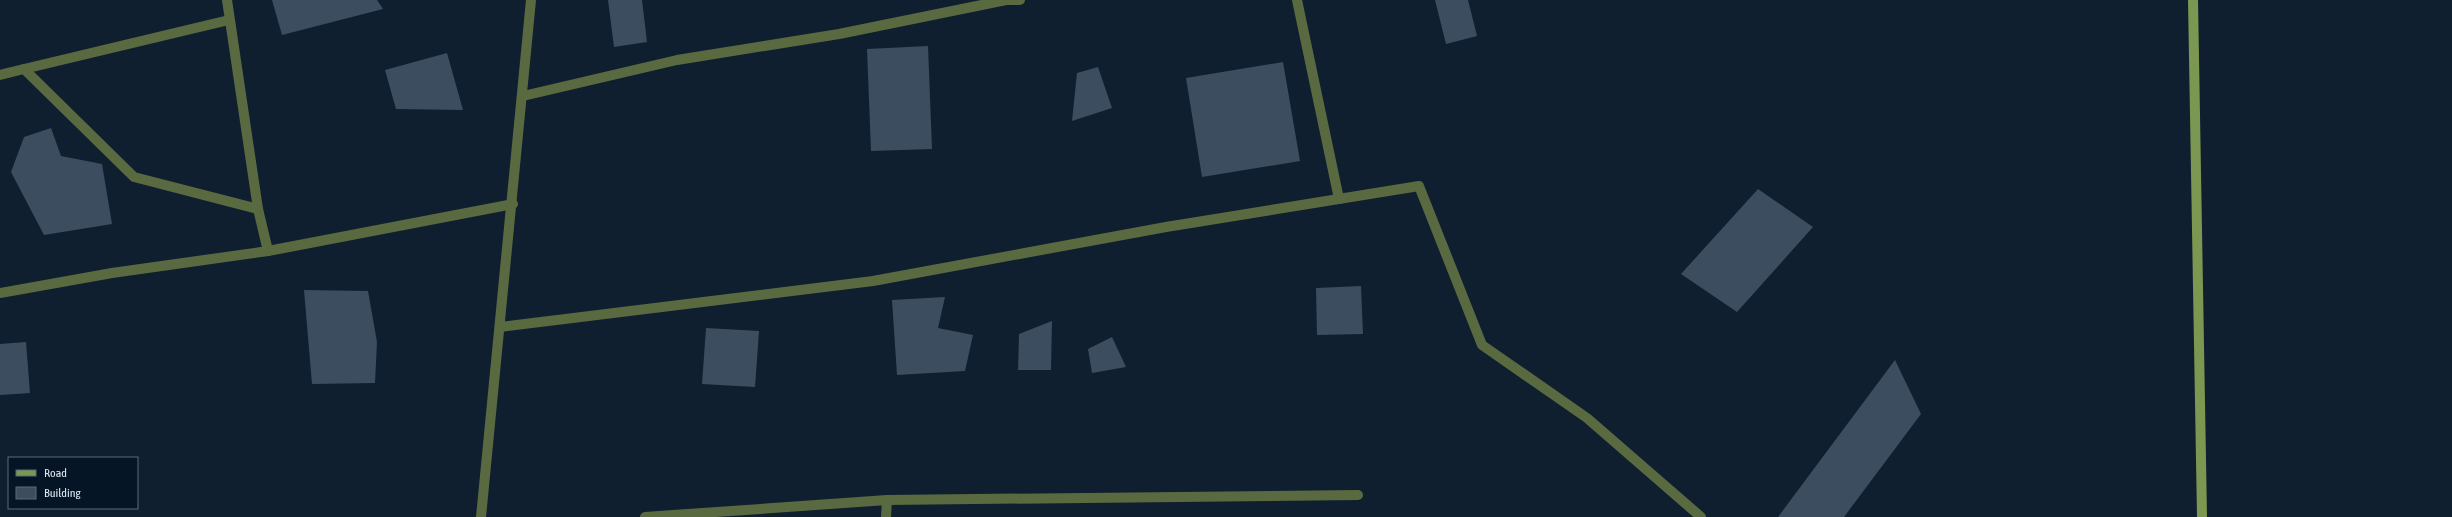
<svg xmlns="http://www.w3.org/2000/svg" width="2452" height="517" font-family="'Asap Condensed',sans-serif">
	<rect width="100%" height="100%" fill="#0f1f2f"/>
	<g fill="#3c4d60">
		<polygon points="272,0 377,0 383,9 282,35"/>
		<polygon points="608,0 642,0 647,42 614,47"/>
		<polygon points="1435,0 1468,0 1477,36 1446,44"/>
		<polygon points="928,46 932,149 871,151 867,49"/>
		<polygon points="447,53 463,110 396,109 385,70"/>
		<polygon points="1283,62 1300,161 1202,177 1186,78"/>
		<polygon points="1098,67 1112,108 1072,121 1077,73"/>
		<polygon points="51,128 61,156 102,164 112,224 44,235 11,172 24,137"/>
		<polygon points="1758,189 1813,227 1737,312 1681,274"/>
		<polygon points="1361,286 1363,334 1317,335 1316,288"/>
		<polygon points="304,290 368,291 377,342 375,383 312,384"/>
		<polygon points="945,297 938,328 973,335 965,371 897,375 892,300"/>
		<polygon points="1052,321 1051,370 1018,370 1019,334"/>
		<polygon points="706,328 759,331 755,387 702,384"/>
		<polygon points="1112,337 1126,367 1092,373 1088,349"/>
		<polygon points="26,342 30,393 0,395 0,344"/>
		<polygon points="1895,360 1921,414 1844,517 1778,517"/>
	</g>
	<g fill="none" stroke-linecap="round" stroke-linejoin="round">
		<g stroke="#5a6a40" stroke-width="10">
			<polyline points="227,0 258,209"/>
			<polyline points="1297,0 1339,199"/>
			<polyline points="24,69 229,20"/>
			<polyline points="0,75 24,69 134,177 258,209 268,251 112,273 0,293"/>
			<polyline points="523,96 677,60 839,34 1006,0 1020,0"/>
			<polyline points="268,251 513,204"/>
			<polyline points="500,327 873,281 1166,227 1419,186 1482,345 1587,418 1701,517"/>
			<polyline points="887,500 1358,495"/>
			<polyline points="481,517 531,0"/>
			<polyline points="645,517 887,500 886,517"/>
		</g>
		<polyline stroke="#7c9751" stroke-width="10" points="2193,0 2202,517"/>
	</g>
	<rect x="8" y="457" width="130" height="52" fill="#061525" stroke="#5c6a78"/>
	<rect x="16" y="470" width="20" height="6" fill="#7c9751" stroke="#5c6a78"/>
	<text x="44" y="477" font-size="12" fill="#dee9f4">Road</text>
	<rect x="16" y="487" width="20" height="12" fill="#3c4d60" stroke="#5c6a78"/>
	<text x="44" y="497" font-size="12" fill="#dee9f4">Building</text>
</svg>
